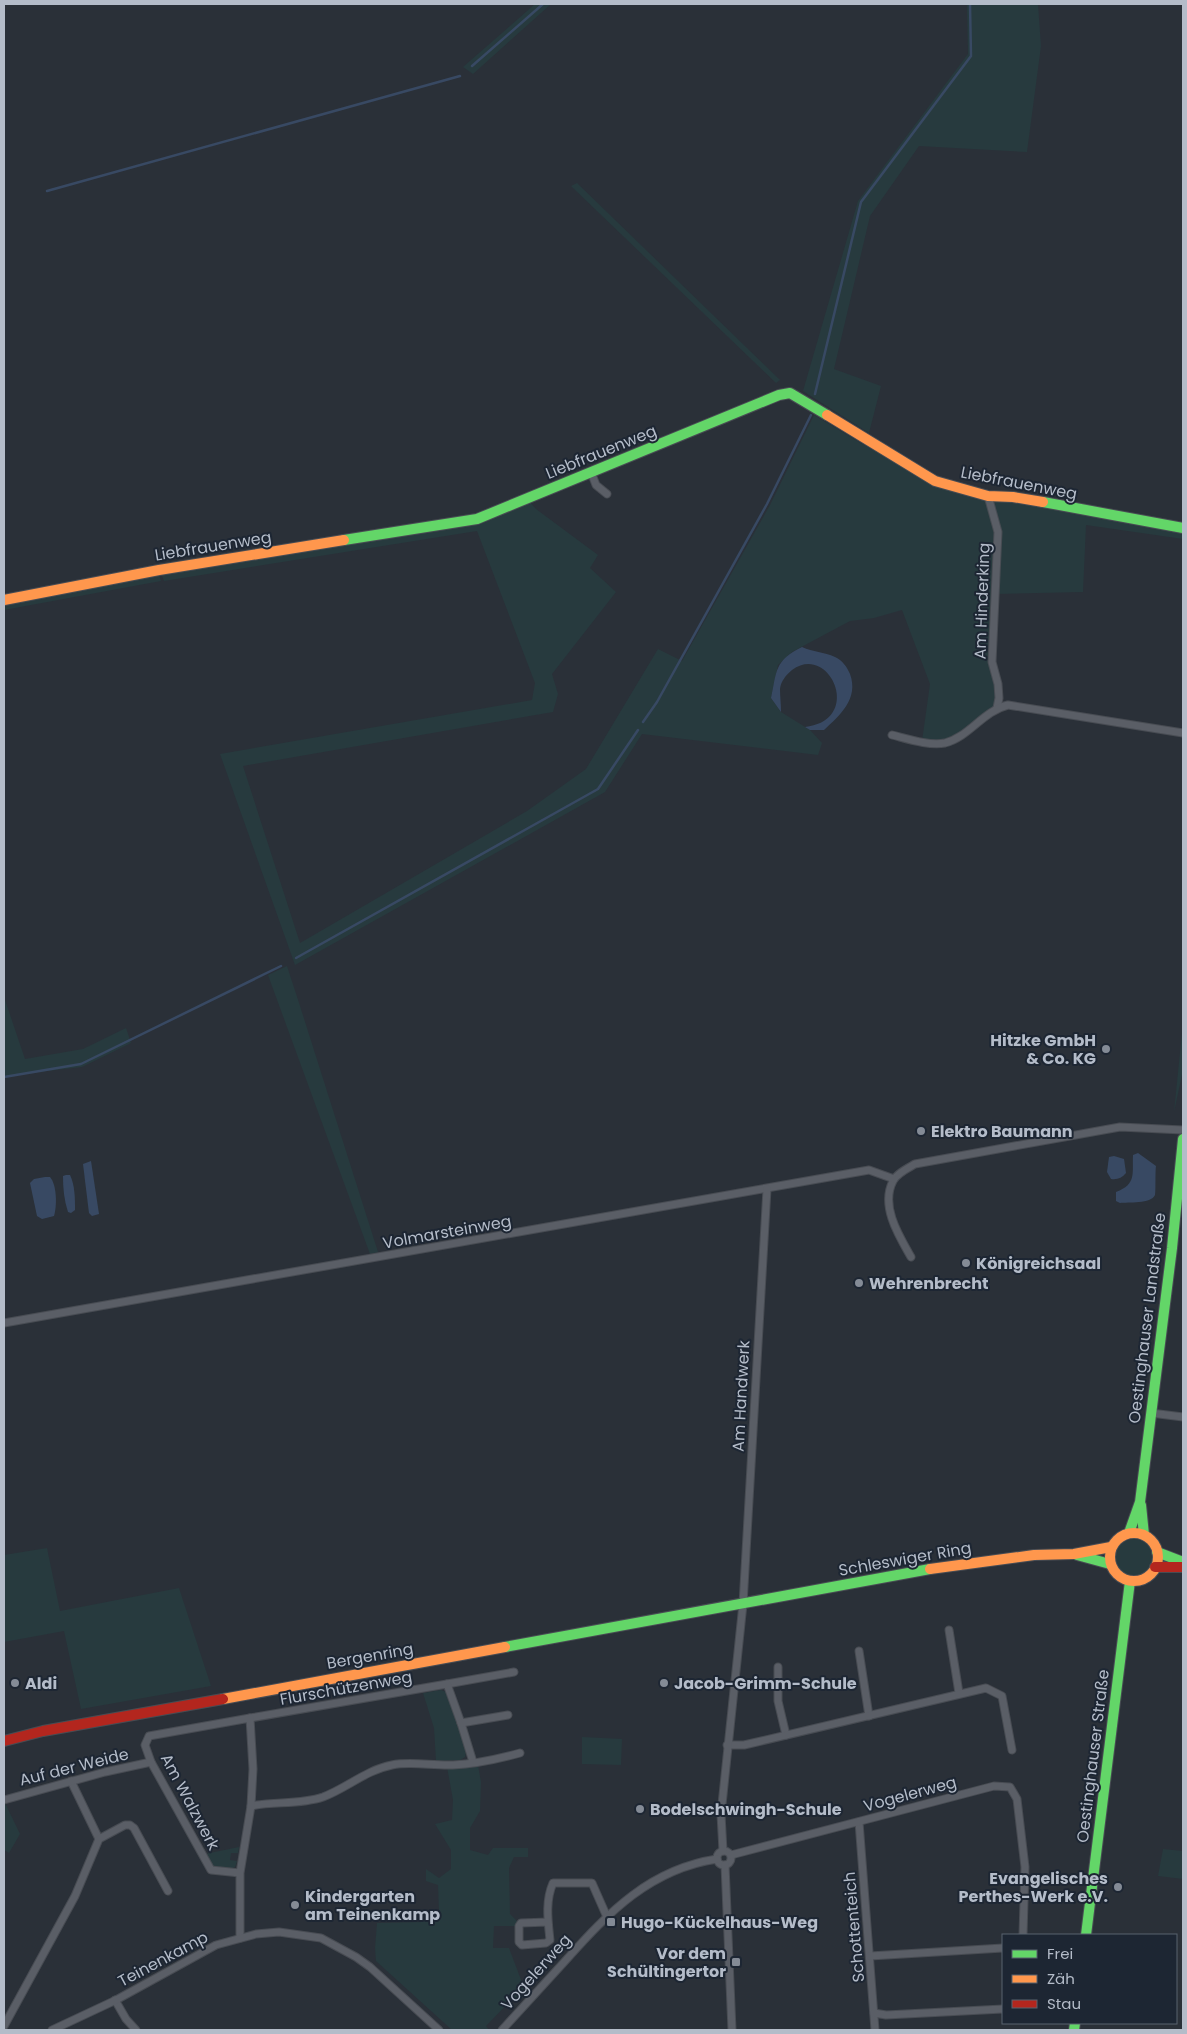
<svg xmlns="http://www.w3.org/2000/svg" width="1187" height="2034" font-family="Poppins,sans-serif">
	<rect width="100%" height="100%" fill="#2a3038"/>
	<g fill="#273a3e">
		<polygon points="535,4 551,4 473,74 463,67"/>
		<polygon points="967,4 1038,4 1041,46 1027,152 919,146 870,216 834,369 881,386 869,433 803,391 858,201 968,54"/>
		<polygon points="577,183 780,380 776,383 571,186"/>
		<polygon points="814,415 859,442 935,483 987,497 997,533 991,663 997,684 996,708 956,738 944,742 922,741 930,684 902,610 874,618 850,621 792,652 778,665 771,698 781,712 810,730 822,743 818,755 642,734 605,792 295,965 220,754 532,700 535,683 477,531 164,581 160,571 478,520 528,500 536,509 598,555 590,568 616,592 552,674 558,694 553,712 243,766 300,943 527,811 586,769 658,649 682,661 770,505"/>
		<polygon points="990,497 1183,530 1183,539 1086,525 1083,592 996,594 1000,532"/>
		<polygon points="158,571 161,581 4,610 4,601"/>
		<polygon points="287,966 300,1006 378,1252 370,1254 268,975"/>
		<polygon points="4,997 25,1059 83,1049 126,1028 131,1043 82,1067 4,1076"/>
		<polygon points="1183,1023 1183,1070 1174,1112"/>
		<circle cx="1134" cy="1558" r="19"/>
		<polygon points="47,1548 60,1611 179,1588 211,1686 81,1709 64,1631 4,1642 4,1555"/>
		<polygon points="441,1690 446,1692 449,1696 466,1752 465,1757 460,1760 436,1761 434,1728 423,1693"/>
		<polygon points="582,1737 622,1739 621,1765 582,1764"/>
		<polygon points="478,1765 481,1782 480,1811 470,1828 470,1850 488,1855 493,1848 528,1848 528,1857 514,1857 509,1868 510,1914 517,1921 517,1926 494,1926 493,1948 509,1948 526,1993 519,2002 514,1997 486,2026 489,2030 452,2030 376,1961 375,1948 377,1923 421,1922 439,1912 438,1885 426,1881 426,1869 439,1878 451,1869 451,1850 435,1824 452,1820 453,1800 447,1767"/>
		<polygon points="5,1803 20,1834 9,1853 4,1850"/>
		<polygon points="239,1847 238,1853 231,1853 230,1860 237,1861 235,1867 231,1869 212,1866 205,1854"/>
		<polygon points="1163,1849 1183,1851 1183,1889 1183,1879 1158,1876"/>
	</g>
	<g fill="#384963">
		<path d="M 802,647 C 813,652 824,652 835,657 C 843,661 847,667 850,674 C 859,699 840,715 824,730 L 810,730 L 805,727 C 865,720 829,642 792,670 C 786,675 781,681 780,689 C 780,696 781,704 781,712 L 771,698 C 777,671 774,661 802,647 Z"/>
		<path d="M 1138,1153 L 1156,1166 C 1155,1173 1156,1191 1155,1195 C 1151,1204 1128,1202 1120,1203 L 1116,1201 L 1116,1192 C 1137,1184 1132,1173 1133,1155 Z"/>
		<path d="M 1114,1156 L 1124,1159 L 1126,1173 C 1122,1178 1117,1180 1111,1179 L 1107,1172 L 1109,1157 Z"/>
		<polygon points="91,1161 99,1214 92,1216 89,1213 83,1164"/>
		<path d="M 66,1175 L 70,1175 C 75,1185 75,1199 75,1210 L 71,1213 L 68,1212 C 64,1200 63,1188 63,1176 Z"/>
		<path d="M 45,1177 L 50,1177 C 57,1185 57,1206 54,1216 L 42,1219 L 37,1216 L 30,1183 L 34,1179 Z"/>
	</g>
	<g fill="none" stroke-linecap="round" stroke-linejoin="round">
		<g stroke="#384963" stroke-width="2.5">
			<polyline points="472,66 543,4"/>
			<polyline points="47,191 460,76"/>
			<polyline points="815,394 861,202 971,56 970,4"/>
			<polyline points="643,722 657,702 767,504 811,415"/>
			<polyline points="296,958 598,789 638,730"/>
			<polyline points="4,1077 81,1064 281,966"/>
		</g>
		<defs>
			<g id="street">
				<polyline points="591,472 596,485 607,494"/>
				<polyline points="988,496 998,532 992,662 998,684 999,698 997,708"/>
				<path d="M 892,735 C 908,739 929,746 945,743 C 969,737 983,711 1008,705 L 1183,733"/>
				<path d="M 911,1257 C 899,1236 880,1206 893,1181 C 896,1174 908,1168 915,1164 L 1120,1127 L 1183,1130"/>
				<polyline points="4,1323 869,1170 894,1179"/>
				<polyline points="1151,1413 1183,1417"/>
				<polyline points="949,1630 959,1693"/>
				<polyline points="859,1651 869,1716"/>
				<polyline points="778,1667 778,1701 786,1735"/>
				<polyline points="447,1684 514,1672"/>
				<polyline points="250,1718 447,1684 461,1723 473,1762"/>
				<polyline points="461,1723 508,1715"/>
				<polyline points="727,1745 744,1745 986,1688 1002,1696 1012,1750"/>
				<polyline points="71,1781 99,1839"/>
				<polyline points="4,1800 105,1772 151,1762"/>
				<path d="M 251,1806 C 274,1801 300,1805 323,1797 C 347,1788 366,1770 392,1765 C 411,1761 433,1766 453,1765 C 475,1764 498,1759 520,1753"/>
				<polyline points="859,1822 875,2030"/>
				<circle cx="724" cy="1858" r="7"/>
				<polyline points="723,1851 721,1814 743,1604 767,1189"/>
				<polyline points="731,1855 994,1786 1010,1787 1017,1799 1025,1867 1023,1935"/>
				<polyline points="725,1865 732,2030"/>
				<polyline points="240,1873 211,1870 151,1762 145,1745 149,1736 250,1718 253,1769 251,1806 240,1873 240,1938"/>
				<path d="M 548,1922 L 521,1923 L 519,1926 L 519,1942 L 522,1945 L 546,1943 L 550,1940 C 548,1921 545,1901 553,1883 L 592,1883 L 607,1917"/>
				<polyline points="870,1956 1003,1948"/>
				<polyline points="115,2000 126,2019 136,2030"/>
				<polyline points="874,2013 886,2015 1003,2009"/>
				<polyline points="4,2026 75,1896 99,1839 125,1825 130,1825 134,1828 168,1891"/>
				<polyline points="52,2030 116,2000 216,1945 256,1934 279,1932 321,1938 356,1957 370,1967 439,2030"/>
				<path d="M 502,2030 C 523,2007 545,1983 566,1960 C 609,1912 650,1869 717,1859"/>
			</g>
			<g id="fast">
				<polyline points="1043,502 1183,528"/>
				<polyline points="344,540 477,519 779,395 790,393 827,415"/>
				<polyline points="1141,1505 1144,1535"/>
				<polyline points="1129,1533 1140,1502 1172,1248 1183,1139"/>
				<polyline points="1157,1552 1183,1562"/>
				<polyline points="1077,1555 1110,1564"/>
				<polyline points="505,1647 930,1569"/>
				<polyline points="1086,1935 1130,1581"/>
				<polyline points="1074,2030 1075,2023"/>
			</g>
			<g id="slow">
				<polyline points="827,415 935,481 988,496 1013,497 1043,502"/>
				<polyline points="4,600 159,570 344,540"/>
				<circle cx="1134" cy="1557" r="24"/>
				<polyline points="930,1569 1034,1555 1074,1554 1111,1547"/>
				<polyline points="223,1699 505,1647"/>
			</g>
			<g id="jam">
				<polyline points="1155,1567 1183,1567"/>
				<polyline points="4,1741 43,1731 223,1699"/>
			</g>
		</defs>
		<use href="#street" stroke="#484c53" stroke-width="9"/>
		<use href="#fast" stroke="#484c53" stroke-width="12"/>
		<use href="#slow" stroke="#484c53" stroke-width="12"/>
		<use href="#jam" stroke="#484c53" stroke-width="12"/>
		<use href="#street" stroke="#5a5e66" stroke-width="7"/>
		<use href="#fast" stroke="#63d668" stroke-width="10"/>
		<use href="#slow" stroke="#ff974d" stroke-width="10"/>
		<use href="#jam" stroke="#b3261e" stroke-width="10"/>
	</g>
	<g fill="#848b96" stroke="#1d2633" stroke-width="2">
		<circle cx="1106" cy="1049" r="5"/>
		<circle cx="921" cy="1131" r="5"/>
		<circle cx="966" cy="1263" r="5"/>
		<circle cx="859" cy="1283" r="5"/>
		<circle cx="15" cy="1683" r="5"/>
		<circle cx="664" cy="1683" r="5"/>
		<circle cx="640" cy="1809" r="5"/>
		<circle cx="1118" cy="1887" r="5"/>
		<circle cx="295" cy="1905" r="5"/>
		<rect x="606" y="1917" width="10" height="10" rx="2.5"/>
		<rect x="731" y="1957" width="10" height="10" rx="2.5"/>
	</g>
	<g text-anchor="middle" dominant-baseline="central" stroke-width="4" stroke-linejoin="round" paint-order="stroke">
		<g font-size="16" fill="#b4bcc9" stroke="#1d2633">
			<text transform="translate(601 452) rotate(-22)">Liebfrauenweg</text>
			<text transform="translate(1019 483) rotate(11)">Liebfrauenweg</text>
			<text transform="translate(213 546) rotate(-9)">Liebfrauenweg</text>
			<text transform="translate(982 601) rotate(-88)">Am Hinderking</text>
			<text transform="translate(447 1232) rotate(-10)">Volmarsteinweg</text>
			<text transform="translate(1147 1318) rotate(-83)">Oestinghauser Landstraße</text>
			<text transform="translate(741 1396) rotate(-87)">Am Handwerk</text>
			<text transform="translate(905 1559) rotate(-10)">Schleswiger Ring</text>
			<text transform="translate(370 1656) rotate(-10)">Bergenring</text>
			<text transform="translate(346 1688) rotate(-10)">Flurschützenweg</text>
			<text transform="translate(1093 1756) rotate(-83)">Oestinghauser Straße</text>
			<text transform="translate(74 1767) rotate(-14)">Auf der Weide</text>
			<text transform="translate(910 1794) rotate(-15)">Vogelerweg</text>
			<text transform="translate(190 1802) rotate(62)">Am Walzwerk</text>
			<text transform="translate(854 1927) rotate(-95)">Schottenteich</text>
			<text transform="translate(163 1959) rotate(-28)">Teinenkamp</text>
			<text transform="translate(536 1972) rotate(-48)">Vogelerweg</text>
		</g>
		<g font-size="16" font-weight="bold" fill="#b4bcc9" stroke="#1d2633" text-anchor="start">
			<text x="1096" y="1040" text-anchor="end">Hitzke GmbH<tspan x="1096" dy="18">&amp; Co. KG</tspan></text>
			<text x="931" y="1131">Elektro Baumann</text>
			<text x="976" y="1263">Königreichsaal</text>
			<text x="869" y="1283">Wehrenbrecht</text>
			<text x="25" y="1683">Aldi</text>
			<text x="674" y="1683">Jacob-Grimm-Schule</text>
			<text x="650" y="1809">Bodelschwingh-Schule</text>
			<text x="1108" y="1878" text-anchor="end">Evangelisches<tspan x="1108" dy="18">Perthes-Werk e.V.</tspan></text>
			<text x="305" y="1896">Kindergarten<tspan x="305" dy="18">am Teinenkamp</tspan></text>
			<text x="621" y="1922">Hugo-Kückelhaus-Weg</text>
			<text x="726" y="1953" text-anchor="end">Vor dem<tspan x="726" dy="18">Schültingertor</tspan></text>
		</g>
	</g>
	<rect width="1187" height="2034" fill="none" stroke="#b4bcc9" stroke-width="10"/>
	<rect x="1002" y="1934" width="175" height="90" fill="#1d2633" stroke="#59626f"/>
	<rect x="1012" y="1950" width="25" height="8" fill="#63d668" stroke="#59626f"/>
	<text x="1047" y="1959" font-size="15" fill="#b4bcc9">Frei</text>
	<rect x="1012" y="1975" width="25" height="8" fill="#ff974d" stroke="#59626f"/>
	<text x="1047" y="1984" font-size="15" fill="#b4bcc9">Zäh</text>
	<rect x="1012" y="2000" width="25" height="8" fill="#b3261e" stroke="#59626f"/>
	<text x="1047" y="2009" font-size="15" fill="#b4bcc9">Stau</text>
</svg>
